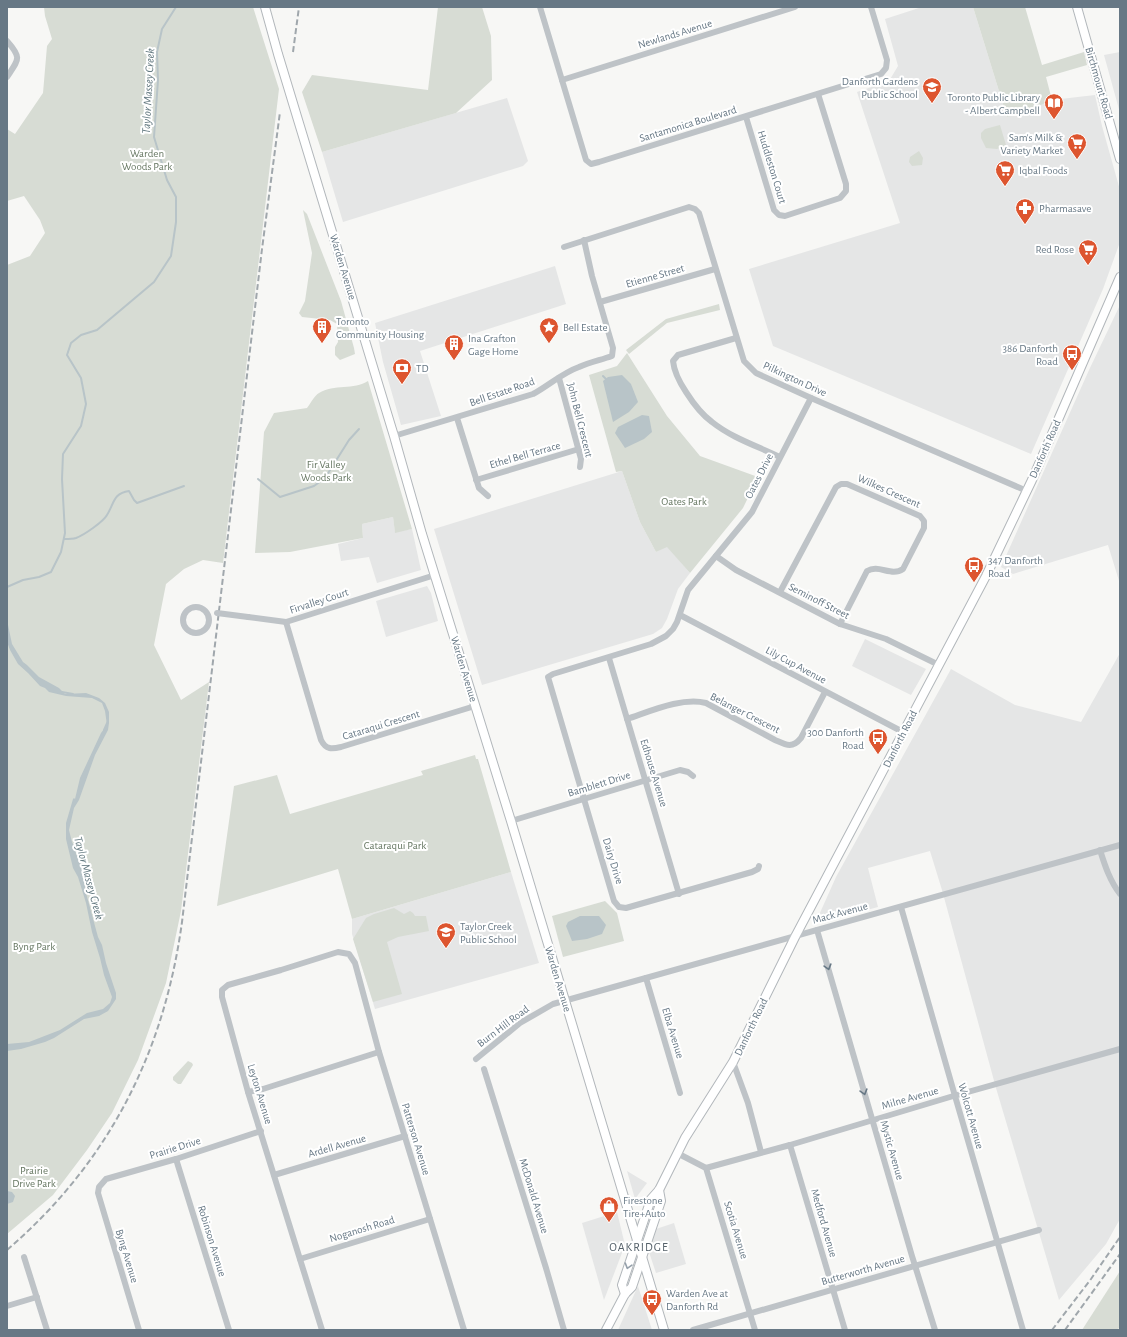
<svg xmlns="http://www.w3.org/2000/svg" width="1127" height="1337" font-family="'Alegreya Sans',sans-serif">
	<rect width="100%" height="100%" fill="#f7f7f5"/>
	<g fill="#e5e6e6">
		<polygon points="922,7 973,7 1007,117 1052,100 1095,95 1102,126 1120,190 1120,242 1103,289 1031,454 773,346 749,269 900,223 857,92 889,81 898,66 885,19"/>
		<polygon points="1120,52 1120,113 1104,55"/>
		<polygon points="507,98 528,161 523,166 343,222 322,152"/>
		<polygon points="555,266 566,304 420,351 441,416 401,425 383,362 375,323"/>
		<polygon points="1120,305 1120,584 1108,545 1013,574 1001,567 1089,370"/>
		<polygon points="622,471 640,522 656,552 667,546 690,573 678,589 667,619 662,628 653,634 482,685 434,529"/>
		<polygon points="393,517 395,532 412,529 421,570 377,583 369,557 341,561 338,544 363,538 362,524"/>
		<polygon points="427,586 431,593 438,621 386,637 376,601"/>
		<polygon points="865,639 926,669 911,695 852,666"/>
		<polygon points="1120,653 1120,1219 1106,1244 1059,1300 996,1088 942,890 930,851 868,868 878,907 815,924 836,877 951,669 1015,705 1081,722"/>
		<polygon points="511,872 539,963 375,1009 352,934 352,919"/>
		<polygon points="627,1171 647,1183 635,1199"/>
		<polygon points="617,1212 625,1245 604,1300 582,1223"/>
		<polygon points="674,1223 686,1264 656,1273 648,1249 656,1229"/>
		<polygon points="638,1286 652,1330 618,1330"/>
	</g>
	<g fill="#d7dcd4">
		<polygon points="44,7 253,7 279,89 223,563 203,560 184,569 166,584 154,645 181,700 209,682 181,911 166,983 138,1060 112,1113 87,1150 53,1195 7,1234 7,265 30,256 45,233 40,220 24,196 7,201 7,129 15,134 43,93 47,46 52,39 45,16"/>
		<polygon points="438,7 482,7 491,36 492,80 456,113 322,152 302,92 312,75 428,90"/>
		<polygon points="973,7 1025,7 1042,65 1084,52 1087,65 1046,77 1052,100 1027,111 1007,117"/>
		<polygon points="1000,125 1006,145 997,149 986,148 981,138 981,133 985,129"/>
		<polygon points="919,151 923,158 922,165 912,166 909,162 910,157"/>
		<polygon points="303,210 307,214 341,301 354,348 355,354 340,360 335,355 335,347 338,342 337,324 330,320 302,317 299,313 305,301 312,253"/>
		<polygon points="719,304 720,310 667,323 629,354 626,350 666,319"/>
		<polygon points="627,353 667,416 700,456 758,477 743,508 690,573 667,547 656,552 640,522 622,471 616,472 589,375 617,366"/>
		<path d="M 368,381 L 412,529 L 395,533 L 393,517 L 362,524 L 363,538 L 290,552 L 255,553 L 264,432 L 274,413 L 307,408 C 311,403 314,396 319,393 C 334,384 354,390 368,381 Z"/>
		<polygon points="475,755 476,759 478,759 511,872 352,919 338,869 217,906 234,786 277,775 290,814 423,775 421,771"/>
		<polygon points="605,901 617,913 624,941 563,957 552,916"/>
		<polygon points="394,908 404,914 410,911 413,913 415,916 426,916 429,931 398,937 387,942 402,994 373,1002 353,939 366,918 374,914"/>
		<polygon points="188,1061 192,1063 193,1065 181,1084 178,1084 173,1080 173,1077"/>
		<polygon points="1120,1271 1120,1328 1115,1330 1082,1330"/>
	</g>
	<g fill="#b8c4c8">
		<polygon points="622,375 631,384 638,402 629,412 613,422 603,381 608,377"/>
		<polygon points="642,415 649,416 652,432 644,439 625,448 615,433 618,427"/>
		<polygon points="7,620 12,644 23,662 27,665 39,677 59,688 65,694 86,693 99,698 105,703 109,712 109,723 108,730 95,755 79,800 74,808 69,830 72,842 75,848 76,854 82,866 86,893 98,937 102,945 106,963 116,993 116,999 108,1011 99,1016 84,1019 54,1038 45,1042 21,1049 7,1051 7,1044 29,1042 60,1030 87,1013 103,1009 110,1003 112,997 104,975 100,958 92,932 86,903 78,877 73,868 66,839 66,823 73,799 74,798 75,799 80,778 101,733 107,725 105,711 102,703 92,698 66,696 49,692 45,688 40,686 28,673 18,664 10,650 7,642"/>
		<polygon points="580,916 599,916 606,925 602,934 587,939 572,941 566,926 568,922"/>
		<polygon points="7,1191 12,1192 15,1196 13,1202 7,1204"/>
	</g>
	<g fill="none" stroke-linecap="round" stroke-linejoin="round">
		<g stroke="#b8c4c8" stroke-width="2">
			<polyline points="603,376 606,379"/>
			<polyline points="258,479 280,497 314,486 325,478 349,440 359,429"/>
			<path d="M 64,539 C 68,539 73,539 76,538 C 84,535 103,522 107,515 C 114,504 113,493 129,491 L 134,500 L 137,503 L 184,486"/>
			<polyline points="7,587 23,580 39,577 51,572 61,552 65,533 62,479 63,454 81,426 86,404 81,378 67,355 71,343 81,335 97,330 154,282 171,256 176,222 176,197 167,180 154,137 158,80 157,52 162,29 176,7"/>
			<polyline points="62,692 73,694"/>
			<polyline points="104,730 108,721"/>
		</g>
		<defs>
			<g id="major">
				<polyline points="265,7 278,54 394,436 422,534 511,821 664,1330"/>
				<polyline points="1077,7 1120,159"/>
				<polyline points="625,1294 622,1285 651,1199 659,1190 685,1138 733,1062 796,935 986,576 1032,480 1120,277"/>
				<polyline points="606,1330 625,1294 632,1287 661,1201 659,1190"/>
			</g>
		</defs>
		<use href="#major" stroke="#b2b7bb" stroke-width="10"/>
		<g stroke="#bec3c7" stroke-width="6">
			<polyline points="540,7 586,160 591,164 599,162 881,74 886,68 887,60 871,7"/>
			<path d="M 7,41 C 22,58 19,59 7,77"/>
			<polyline points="562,80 795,7"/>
			<polyline points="746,117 774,210 779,215 785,216 840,198 846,191 846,184 818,94"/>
			<polyline points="564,247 689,207 695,209 699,213 744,361 756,373 811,398 1027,491"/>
			<polyline points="600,302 715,269"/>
			<path d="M 736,338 L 678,355 L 673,361 C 674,371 680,383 686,392 C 693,403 701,414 712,422 C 732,438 757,446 780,457"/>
			<polyline points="559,378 581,459 580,467"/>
			<polyline points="457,418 479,488 488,496"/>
			<path d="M 394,436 L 533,394 C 548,386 562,373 579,367 C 590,362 601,360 612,356 L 613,348 L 592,276 L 584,240"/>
			<polyline points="476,480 579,449"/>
			<polyline points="716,556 736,570 840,624 886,639 939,665"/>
			<path d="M 780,592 L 836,487 L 841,484 L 847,484 L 920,516 L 924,521 L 924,528 L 903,569 C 891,577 879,564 867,571 L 840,624"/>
			<circle cx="196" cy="620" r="13"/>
			<polyline points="680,615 903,732"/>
			<polyline points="248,617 286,622 435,575"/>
			<path d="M 286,622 L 321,740 C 326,750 332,749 341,747 L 475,706"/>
			<polyline points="609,658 679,894"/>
			<path d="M 627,719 C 651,711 682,697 706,703 L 775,740 C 786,745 792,749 801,738 L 825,692"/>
			<polyline points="511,821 680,770 688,772 693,776"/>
			<path d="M 1100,850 C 1105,866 1110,881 1120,894"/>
			<polyline points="759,866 758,869 752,872 626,908 619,907 614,901 548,677 553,674 651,644 666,636 673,629 677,622 688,590 752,512 811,398"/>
			<polyline points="901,907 955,1096 1023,1330"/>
			<polyline points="817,930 912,1256 935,1330"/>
			<polyline points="646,978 680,1093"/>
			<polyline points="476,1059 520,1023 553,1004 1120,845"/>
			<polyline points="733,1062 748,1103 761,1152"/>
			<polyline points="484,1069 546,1268 564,1330"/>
			<polyline points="248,1092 263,1089 379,1052"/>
			<polyline points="790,1145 845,1330"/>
			<polyline points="677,1153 706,1168 755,1330"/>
			<polyline points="176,1159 229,1330"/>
			<polyline points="706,1168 790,1145 950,1097 1120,1049"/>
			<polyline points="274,1175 405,1136"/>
			<polyline points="24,1257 47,1330"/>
			<polyline points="300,1259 430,1219"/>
			<polyline points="7,1306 37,1297"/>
			<polyline points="139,1330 98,1193 99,1187 106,1179 176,1159 261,1131"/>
			<polyline points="322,1330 248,1092 222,997 222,990 228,985 281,970 338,952 349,954 355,963 379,1052 464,1330"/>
			<polyline points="693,1330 1039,1230"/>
		</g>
		<use href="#major" stroke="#fff" stroke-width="8"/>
		<g stroke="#a0a7ac" stroke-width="2" stroke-dasharray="6 3" stroke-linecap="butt">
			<polyline points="293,52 299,7"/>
			<path d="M 7,1250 C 108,1163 164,1054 182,922 L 262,249 L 280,112"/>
			<polyline points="1052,1330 1091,1279 1120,1237"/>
			<polyline points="1065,1330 1120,1254"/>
		</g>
		<polyline stroke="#bec3c7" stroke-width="6" points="217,613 248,617"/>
	</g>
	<defs><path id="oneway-chevron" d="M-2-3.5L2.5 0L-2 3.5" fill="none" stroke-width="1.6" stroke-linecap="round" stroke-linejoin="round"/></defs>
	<g stroke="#677885">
		<use href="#oneway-chevron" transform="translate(828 967) rotate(74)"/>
		<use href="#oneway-chevron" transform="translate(864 1092) rotate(74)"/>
	</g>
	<use stroke="#95a0aa" href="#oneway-chevron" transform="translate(628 1266) rotate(107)"/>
	<defs>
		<symbol id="school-pin" viewBox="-11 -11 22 30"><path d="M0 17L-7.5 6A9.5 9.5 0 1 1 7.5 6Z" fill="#dd552f" stroke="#fff"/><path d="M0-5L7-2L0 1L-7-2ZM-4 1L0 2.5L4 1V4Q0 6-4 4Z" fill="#fff"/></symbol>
		<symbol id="library-pin" viewBox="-11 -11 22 30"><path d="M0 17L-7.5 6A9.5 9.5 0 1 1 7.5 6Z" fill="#dd552f" stroke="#fff"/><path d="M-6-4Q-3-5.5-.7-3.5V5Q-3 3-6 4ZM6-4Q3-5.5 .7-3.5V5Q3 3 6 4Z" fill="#fff"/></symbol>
		<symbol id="supermarket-pin" viewBox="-11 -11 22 30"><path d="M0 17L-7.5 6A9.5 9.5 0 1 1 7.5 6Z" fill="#dd552f" stroke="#fff"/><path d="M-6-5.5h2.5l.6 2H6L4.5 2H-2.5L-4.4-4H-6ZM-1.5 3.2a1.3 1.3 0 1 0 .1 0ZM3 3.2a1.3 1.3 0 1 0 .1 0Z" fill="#fff"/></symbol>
		<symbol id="pharmacy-pin" viewBox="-11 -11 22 30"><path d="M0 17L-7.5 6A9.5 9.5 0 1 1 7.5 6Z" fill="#dd552f" stroke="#fff"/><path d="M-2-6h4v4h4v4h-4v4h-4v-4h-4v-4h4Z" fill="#fff"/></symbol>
		<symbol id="building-pin" viewBox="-11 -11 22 30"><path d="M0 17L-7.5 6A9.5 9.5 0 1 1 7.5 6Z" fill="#dd552f" stroke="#fff"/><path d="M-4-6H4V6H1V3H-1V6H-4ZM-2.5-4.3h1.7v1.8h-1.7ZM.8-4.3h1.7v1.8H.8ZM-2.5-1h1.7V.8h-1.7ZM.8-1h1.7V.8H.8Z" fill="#fff"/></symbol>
		<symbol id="sight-pin" viewBox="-11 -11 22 30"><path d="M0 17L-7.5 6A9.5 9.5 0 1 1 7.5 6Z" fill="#dd552f" stroke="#fff"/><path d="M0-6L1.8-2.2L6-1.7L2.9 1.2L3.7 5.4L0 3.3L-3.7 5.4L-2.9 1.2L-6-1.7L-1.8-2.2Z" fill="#fff"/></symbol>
		<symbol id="bus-pin" viewBox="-11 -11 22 30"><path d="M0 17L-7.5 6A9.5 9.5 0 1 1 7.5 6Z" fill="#dd552f" stroke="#fff"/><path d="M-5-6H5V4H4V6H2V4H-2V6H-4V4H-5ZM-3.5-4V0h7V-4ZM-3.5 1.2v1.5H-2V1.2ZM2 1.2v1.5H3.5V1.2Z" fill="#fff"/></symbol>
		<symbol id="bank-pin" viewBox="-11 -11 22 30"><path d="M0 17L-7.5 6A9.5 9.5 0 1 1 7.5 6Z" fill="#dd552f" stroke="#fff"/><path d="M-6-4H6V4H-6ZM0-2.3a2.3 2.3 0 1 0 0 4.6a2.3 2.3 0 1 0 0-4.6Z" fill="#fff"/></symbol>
		<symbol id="shop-pin" viewBox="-11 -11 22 30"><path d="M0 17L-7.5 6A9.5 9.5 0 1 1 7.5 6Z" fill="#dd552f" stroke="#fff"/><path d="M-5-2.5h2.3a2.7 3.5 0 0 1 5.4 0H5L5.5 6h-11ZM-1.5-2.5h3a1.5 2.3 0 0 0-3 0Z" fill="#fff"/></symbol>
	</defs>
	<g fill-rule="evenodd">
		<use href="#school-pin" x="921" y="76" width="22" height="30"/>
		<use href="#library-pin" x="1043" y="92" width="22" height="30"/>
		<use href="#supermarket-pin" x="1066" y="132" width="22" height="30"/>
		<use href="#supermarket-pin" x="994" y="159" width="22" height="30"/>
		<use href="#pharmacy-pin" x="1014" y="197" width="22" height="30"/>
		<use href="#supermarket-pin" x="1077" y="238" width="22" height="30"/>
		<use href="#building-pin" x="311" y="316" width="22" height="30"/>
		<use href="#sight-pin" x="538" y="316" width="22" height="30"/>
		<use href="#building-pin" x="443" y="333" width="22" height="30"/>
		<use href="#bus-pin" x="1061" y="343" width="22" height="30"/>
		<use href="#bank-pin" x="391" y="357" width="22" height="30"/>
		<use href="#bus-pin" x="963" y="555" width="22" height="30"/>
		<use href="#bus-pin" x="867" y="727" width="22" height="30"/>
		<use href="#school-pin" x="435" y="921" width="22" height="30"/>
		<use href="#shop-pin" x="598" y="1195" width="22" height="30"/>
		<use href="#bus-pin" x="641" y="1288" width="22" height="30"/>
	</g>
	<g text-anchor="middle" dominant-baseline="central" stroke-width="4" stroke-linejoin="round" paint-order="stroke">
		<g font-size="11" fill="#677885" stroke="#fff">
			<text transform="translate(675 34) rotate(-17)">Newlands Avenue</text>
			<text transform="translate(1099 83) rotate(74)">Birchmount Road</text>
			<text transform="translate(688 124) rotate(-17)">Santamonica Boulevard</text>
			<text transform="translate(772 167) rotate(73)">Huddleston Court</text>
			<text transform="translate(343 267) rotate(73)">Warden Avenue</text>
			<text transform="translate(655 276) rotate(-16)">Etienne Street</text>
			<text transform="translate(795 379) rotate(25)">Pilkington Drive</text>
			<text transform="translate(502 392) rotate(-19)">Bell Estate Road</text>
			<text transform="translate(580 420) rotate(76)">John Bell Crescent</text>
			<text transform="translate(1045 449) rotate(-66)">Danforth Road</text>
			<text transform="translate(525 455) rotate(-16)">Ethel Bell Terrace</text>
			<text transform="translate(759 476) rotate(-63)">Oates Drive</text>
			<text transform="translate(889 491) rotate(24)">Wilkes Crescent</text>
			<text transform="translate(319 601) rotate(-18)">Firvalley Court</text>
			<text transform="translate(819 601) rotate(27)">Seminoff Street</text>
			<text transform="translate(796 665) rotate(28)">Lily Cup Avenue</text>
			<text transform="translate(464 669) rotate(73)">Warden Avenue</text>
			<text transform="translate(745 713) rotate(27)">Belanger Crescent</text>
			<text transform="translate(381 725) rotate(-17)">Cataraqui Crescent</text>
			<text transform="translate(900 739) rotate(-63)">Danforth Road</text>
			<text transform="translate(654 773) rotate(73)">Edhouse Avenue</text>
			<text transform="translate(599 784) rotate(-17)">Bamblett Drive</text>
			<text transform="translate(613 861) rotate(73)">Dairy Drive</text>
			<text transform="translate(840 913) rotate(-15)">Mack Avenue</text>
			<text transform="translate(558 979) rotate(73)">Warden Avenue</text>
			<text transform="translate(503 1026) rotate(-37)">Burn Hill Road</text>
			<text transform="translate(751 1027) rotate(-64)">Danforth Road</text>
			<text transform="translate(673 1033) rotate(73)">Elba Avenue</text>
			<text transform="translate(260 1094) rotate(73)">Leyton Avenue</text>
			<text transform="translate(910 1098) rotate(-16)">Milne Avenue</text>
			<text transform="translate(971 1116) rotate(74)">Wolcott Avenue</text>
			<text transform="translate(416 1139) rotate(73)">Patterson Avenue</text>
			<text transform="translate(337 1146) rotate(-16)">Ardell Avenue</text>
			<text transform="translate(175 1148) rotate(-17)">Prairie Drive</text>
			<text transform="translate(892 1150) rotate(74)">Mystic Avenue</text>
			<text transform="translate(534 1196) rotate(73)">McDonald Avenue</text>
			<text transform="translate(824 1223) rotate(74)">Medford Avenue</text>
			<text transform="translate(362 1229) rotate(-17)">Noganosh Road</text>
			<text transform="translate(736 1230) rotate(73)">Scotia Avenue</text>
			<text transform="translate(212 1241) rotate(73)">Robinson Avenue</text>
			<text transform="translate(127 1256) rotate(73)">Byng Avenue</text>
			<text transform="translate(863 1270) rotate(-16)">Butterworth Avenue</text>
		</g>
		<g font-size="11" fill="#677885" stroke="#fff" text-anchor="start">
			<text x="918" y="81" text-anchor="end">Danforth Gardens<tspan x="918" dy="13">Public School</tspan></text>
			<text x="1040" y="97" text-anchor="end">Toronto Public Library<tspan x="1040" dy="13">- Albert Campbell</tspan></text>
			<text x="1063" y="137" text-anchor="end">Sam's Milk &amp;<tspan x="1063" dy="13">Variety Market</tspan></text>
			<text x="1019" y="170">Iqbal Foods</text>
			<text x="1039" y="208">Pharmasave</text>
			<text x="1074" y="249" text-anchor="end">Red Rose</text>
			<text x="336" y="321">Toronto<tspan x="336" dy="13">Community Housing</tspan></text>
			<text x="563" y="327">Bell Estate</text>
			<text x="468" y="338">Ina Grafton<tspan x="468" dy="13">Gage Home</tspan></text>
			<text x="1058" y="348" text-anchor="end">386 Danforth<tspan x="1058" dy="13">Road</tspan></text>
			<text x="416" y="368">TD</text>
			<text x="988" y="560">347 Danforth<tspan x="988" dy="13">Road</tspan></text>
			<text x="864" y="732" text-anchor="end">300 Danforth<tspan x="864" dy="13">Road</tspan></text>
			<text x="460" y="926">Taylor Creek<tspan x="460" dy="13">Public School</tspan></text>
			<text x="623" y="1200">Firestone<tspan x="623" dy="13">Tire+Auto</tspan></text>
			<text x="666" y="1293">Warden Ave at<tspan x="666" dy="13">Danforth Rd</tspan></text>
		</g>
		<g font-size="11" fill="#667762" stroke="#fff">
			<text x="147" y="153">Warden<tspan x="147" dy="13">Woods Park</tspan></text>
			<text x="326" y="464">Fir Valley<tspan x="326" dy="13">Woods Park</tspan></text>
			<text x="684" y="501">Oates Park</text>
			<text x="395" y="845">Cataraqui Park</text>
			<text x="34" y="946">Byng Park</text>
			<text x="34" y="1170">Prairie<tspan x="34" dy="13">Drive Park</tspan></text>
		</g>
		<g font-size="12" font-style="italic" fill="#637980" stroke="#fff">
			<text transform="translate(148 91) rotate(-87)">Taylor Massey Creek</text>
			<text transform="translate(89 878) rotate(75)">Taylor Massey Creek</text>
		</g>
		<g font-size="12" letter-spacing="1" fill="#55616a" stroke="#fff">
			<text x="639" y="1247">OAKRIDGE</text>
		</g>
	</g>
	<rect width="1127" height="1337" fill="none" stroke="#677885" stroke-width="16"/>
</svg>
